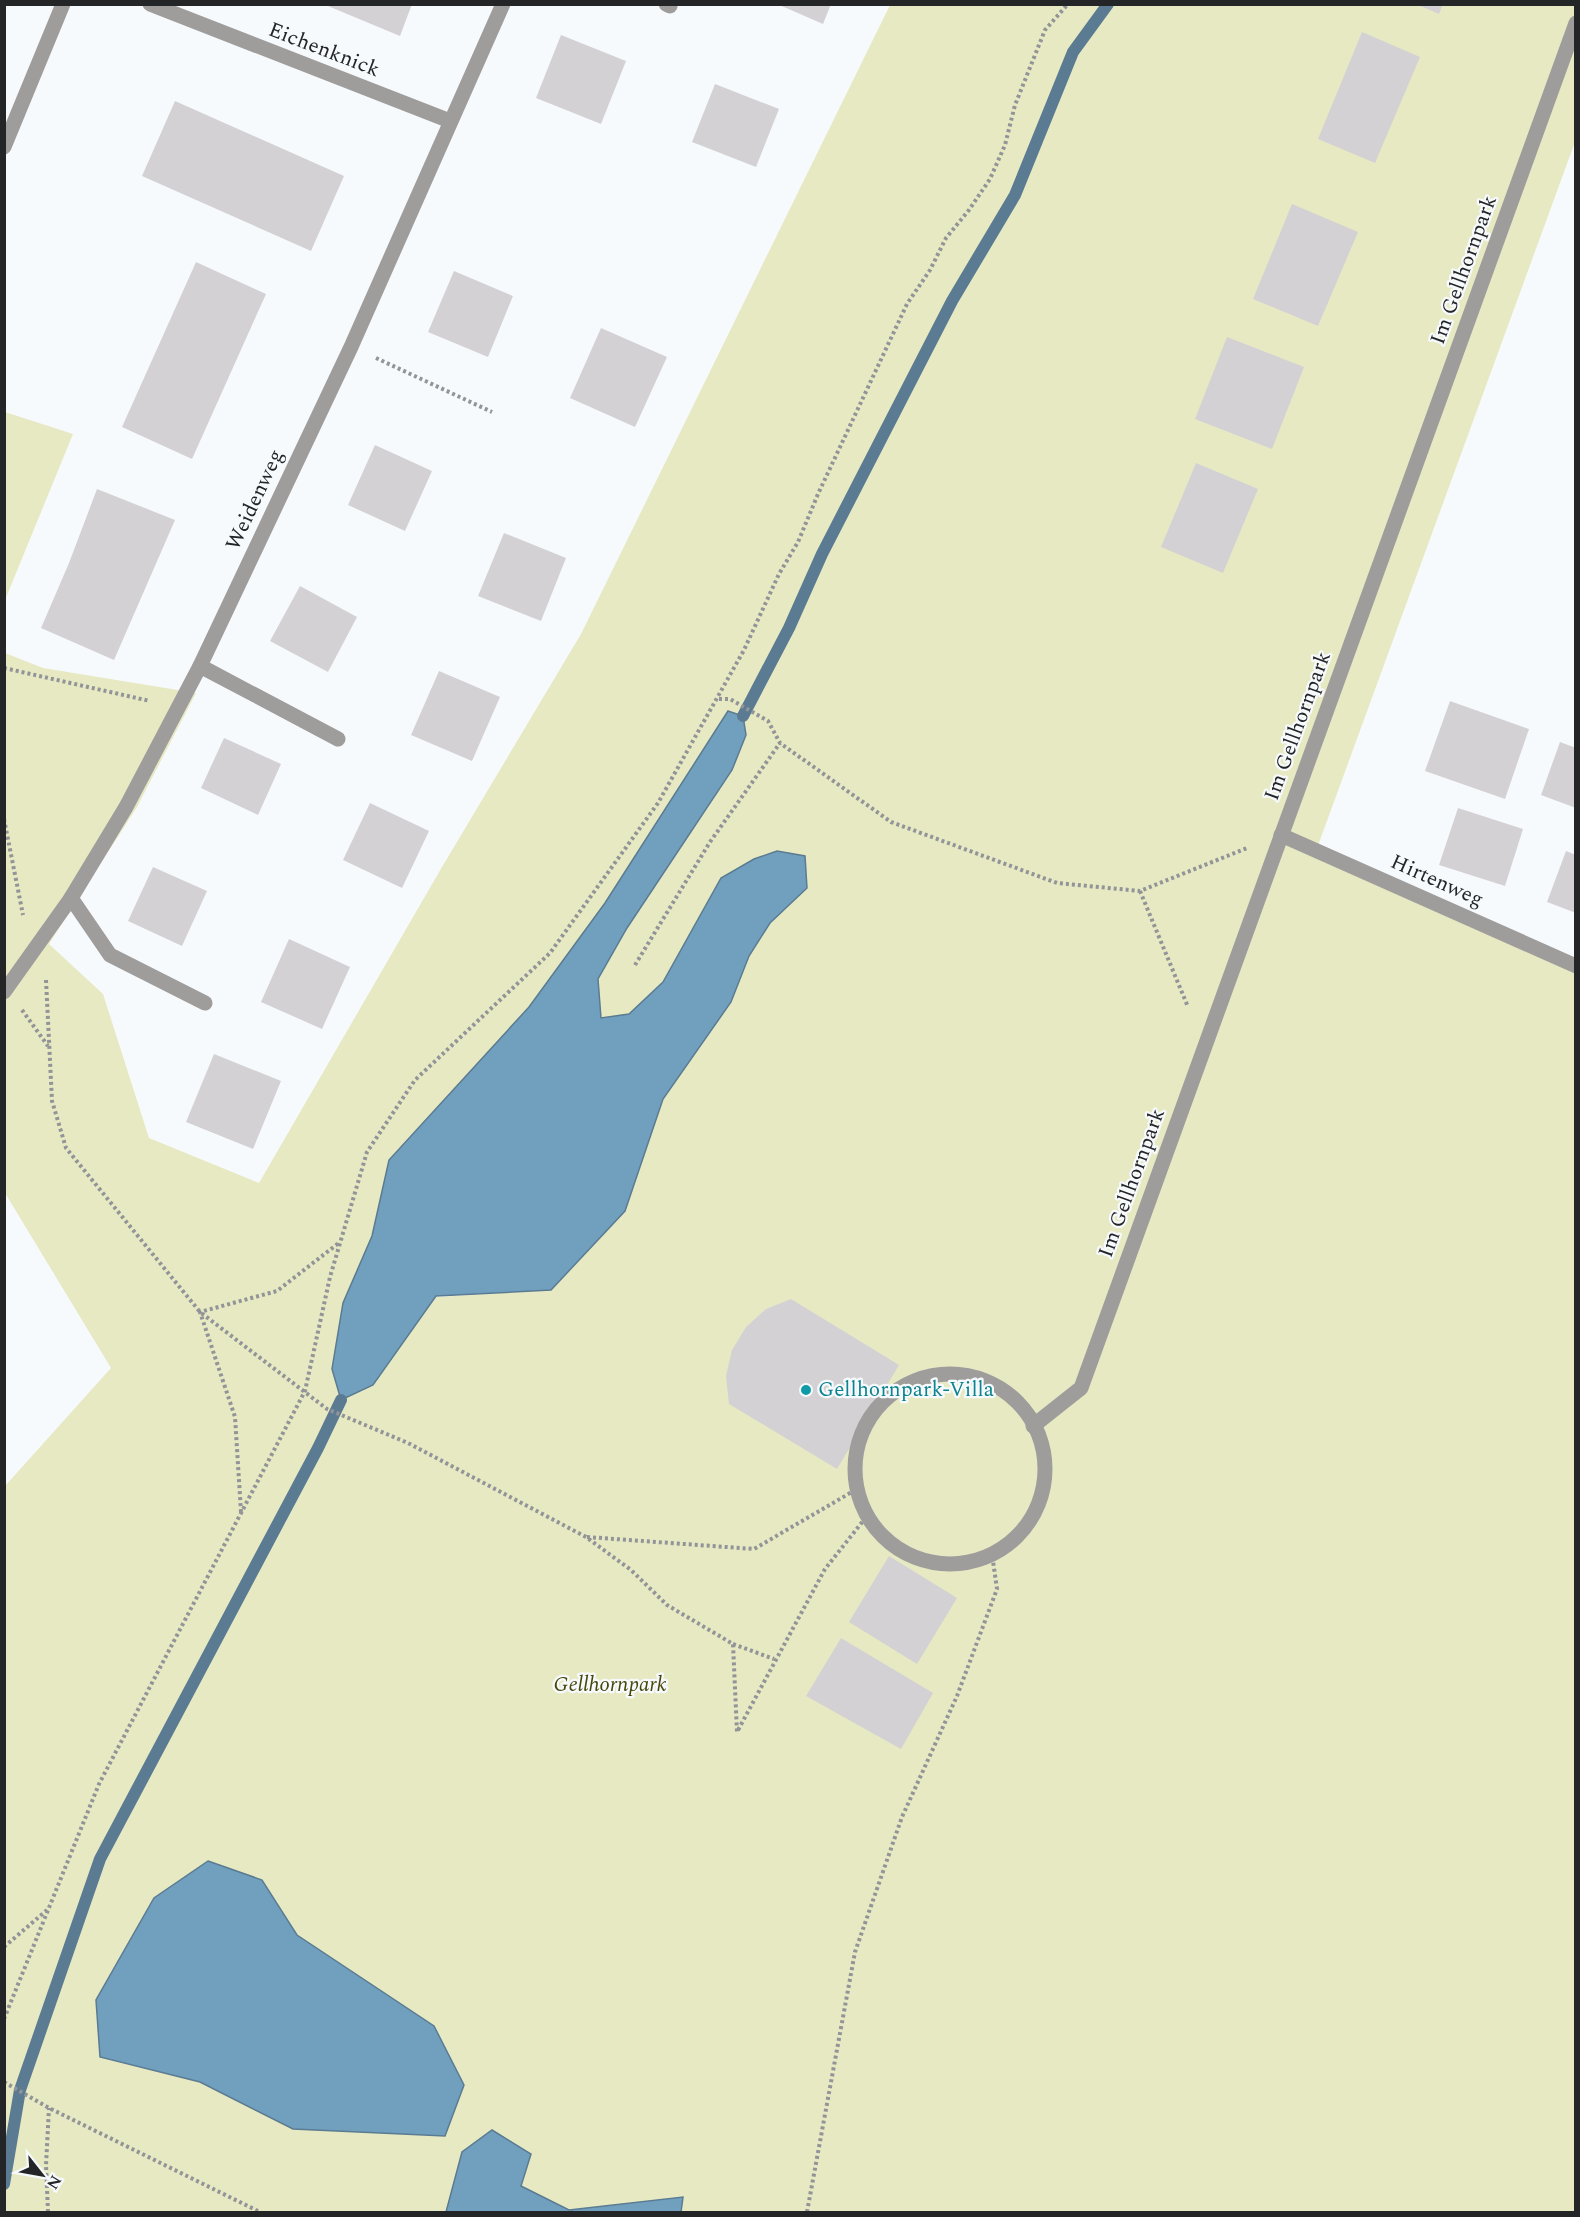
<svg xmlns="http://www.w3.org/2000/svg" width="1580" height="2217" font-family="Spectral,serif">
	<rect width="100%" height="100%" fill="#f7fafd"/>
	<g fill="#e7e9c3" fill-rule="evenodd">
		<path d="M 890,5 L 1575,5 L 1575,142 L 1316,851 L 1575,968 L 1575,2212 L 681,2212 L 682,2197 L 569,2210 L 521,2186 L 462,2152 L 446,2212 L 5,2212 L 5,1486 L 111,1368 L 5,1193 L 5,653 L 43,668 L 196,693 L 137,807 L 49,944 L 103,994 L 149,1138 L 259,1183 L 442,867 L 581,634 ZM 728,712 L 627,928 L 598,979 L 601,1019 L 629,1014 L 663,981 L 721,878 L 807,888 L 770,923 L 749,956 L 731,1002 L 663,1099 L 625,1211 L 551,1290 L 343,1303 L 372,1236 L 389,1160 L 529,1007 L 605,903 ZM 262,1880 L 297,1935 L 293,2129 L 200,2082 L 100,2057 Z"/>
		<polygon points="5,412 73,434 5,600 4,412"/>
	</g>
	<g fill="#71a0bf" stroke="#5a7b91" stroke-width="1.5">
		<polygon points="728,711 743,716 746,735 732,770 627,928 598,979 601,1018 629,1014 663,982 721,878 754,859 777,851 805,856 807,888 770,923 749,956 731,1002 663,1099 625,1211 551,1290 436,1296 373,1385 341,1400 332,1369 343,1303 372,1236 389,1160 529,1007 605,903"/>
		<polygon points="208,1861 262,1880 297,1935 434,2026 464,2085 445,2136 293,2129 200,2082 100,2057 96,2000 154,1898"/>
		<polygon points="492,2130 531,2154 521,2186 569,2210 683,2197 681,2212 446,2212 462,2152"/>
	</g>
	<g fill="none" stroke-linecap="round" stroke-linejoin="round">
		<g stroke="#5a7b91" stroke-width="12">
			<polyline points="743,716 789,628 822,554 952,301 1015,195 1073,52 1108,4"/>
			<polyline points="4,2184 20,2090 100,1859 318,1448 341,1400"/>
		</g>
	</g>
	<g fill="#d4d1d5">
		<polygon points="323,4 412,4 400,36"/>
		<polygon points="777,4 831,4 823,24"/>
		<polygon points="1416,4 1443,4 1439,14"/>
		<polygon points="1362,32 1420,57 1375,163 1318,139"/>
		<polygon points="561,35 626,61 601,124 536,98"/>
		<polygon points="715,84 779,109 756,167 692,142"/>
		<polygon points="175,101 344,176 311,251 142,176"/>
		<polygon points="1292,204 1358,232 1318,326 1253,299"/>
		<polygon points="196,262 266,294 192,459 122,427"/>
		<polygon points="454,271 513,296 488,357 428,332"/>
		<polygon points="601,328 667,357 635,427 570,398"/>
		<polygon points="1227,337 1304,367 1272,449 1195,419"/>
		<polygon points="375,445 432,471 405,531 348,505"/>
		<polygon points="1196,463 1258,489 1223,573 1161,547"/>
		<polygon points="97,489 175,520 114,660 41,628 69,563"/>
		<polygon points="504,533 566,558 541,621 478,596"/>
		<polygon points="300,586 357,617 328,672 270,641"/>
		<polygon points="439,671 500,697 472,761 411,735"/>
		<polygon points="1450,701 1529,729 1505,799 1425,771"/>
		<polygon points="224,738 281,764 258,815 201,788"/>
		<polygon points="1560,742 1576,748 1576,808 1541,795"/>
		<polygon points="370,803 429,831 402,888 343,860"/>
		<polygon points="1458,808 1523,829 1505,886 1439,865"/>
		<polygon points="1566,851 1576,855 1576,913 1547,902"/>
		<polygon points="153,867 207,891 182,946 128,921"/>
		<polygon points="289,939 350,967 322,1029 261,1002"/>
		<polygon points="214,1054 281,1081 253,1149 186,1122"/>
		<polygon points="791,1299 899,1365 837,1469 729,1404 726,1376 732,1350 746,1327 766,1309"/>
		<polygon points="889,1556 957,1598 917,1664 849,1622"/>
		<polygon points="841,1638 933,1693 901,1749 806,1696"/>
	</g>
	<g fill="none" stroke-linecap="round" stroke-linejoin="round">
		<g stroke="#929497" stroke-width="4" stroke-dasharray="3 3" stroke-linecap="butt">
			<polyline points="376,358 492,412"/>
			<polyline points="4,668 150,701"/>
			<polyline points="719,699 730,699 768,721 780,743 891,822 1057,883 1140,891 1247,848"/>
			<polyline points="4,819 23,915"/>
			<polyline points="1140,891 1188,1007"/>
			<polyline points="635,965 710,842 780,743"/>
			<polyline points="46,980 52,1101 66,1148 200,1312 327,1409 408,1443 586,1537 631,1570 667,1605 733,1644 737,1732 825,1569 867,1516"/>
			<polyline points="22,1010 48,1046"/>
			<polyline points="241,1512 235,1417 200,1312 277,1291 340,1242"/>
			<polyline points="587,1537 754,1549 857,1489"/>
			<polyline points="733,1644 774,1659"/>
			<polyline points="4,1947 47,1910"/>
			<polyline points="4,2019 99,1784 305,1391 330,1277 367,1152 415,1080 550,953 658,803 744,650 779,574 798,542 818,494 907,304 930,270 946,238 969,210 990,179 1005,145 1015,105 1045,30 1068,4"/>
			<polyline points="4,2082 49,2108 260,2212"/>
			<polyline points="48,2212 46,2165 49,2108"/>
			<polyline points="807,2212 855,1952 902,1817 957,1696 997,1589 992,1554"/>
		</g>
		<g stroke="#9f9d9c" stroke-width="15">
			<polyline points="666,4 670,6"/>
			<polyline points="4,147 63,4"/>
			<polyline points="200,666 338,739"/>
			<polyline points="71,898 110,955 205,1003"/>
		</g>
		<g stroke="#9f9d9c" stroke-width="15">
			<polyline points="150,4 450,121"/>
			<polyline points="1281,835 1576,966"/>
			<polyline points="4,992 71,898 126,807 200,666 351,347 503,4"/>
			<circle cx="950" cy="1469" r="95"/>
			<polyline points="1033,1426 1081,1388 1576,23"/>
		</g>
	</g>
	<circle fill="#0f9aa8" stroke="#f7fafd" stroke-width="2" cx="806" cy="1390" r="6"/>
	<g text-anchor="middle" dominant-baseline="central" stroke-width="4.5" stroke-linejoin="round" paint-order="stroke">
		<g font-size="21" fill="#242527" stroke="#f7fafd">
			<text transform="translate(324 50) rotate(21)">Eichenknick</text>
			<text transform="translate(1464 270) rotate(-70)">Im Gellhornpark</text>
			<text transform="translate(255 500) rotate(-65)">Weidenweg</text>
			<text transform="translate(1298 726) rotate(-70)">Im Gellhornpark</text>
			<text transform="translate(1437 881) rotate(24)">Hirtenweg</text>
			<text transform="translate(1132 1183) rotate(-70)">Im Gellhornpark</text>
		</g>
		<g font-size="21" fill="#0d838f" stroke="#f7fafd" text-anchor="start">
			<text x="818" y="1390">Gellhornpark-Villa</text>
		</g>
		<g font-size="21" font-style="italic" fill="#464709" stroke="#f7fafd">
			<text x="610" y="1685">Gellhornpark</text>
		</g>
	</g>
	<rect width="1580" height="2217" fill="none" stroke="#242527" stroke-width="12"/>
	<g transform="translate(42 2175) rotate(121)" stroke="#f7fafd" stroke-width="4.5" paint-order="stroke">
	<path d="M0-4.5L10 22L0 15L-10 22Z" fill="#242527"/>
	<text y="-9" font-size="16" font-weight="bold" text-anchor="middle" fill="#242527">N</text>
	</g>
</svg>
